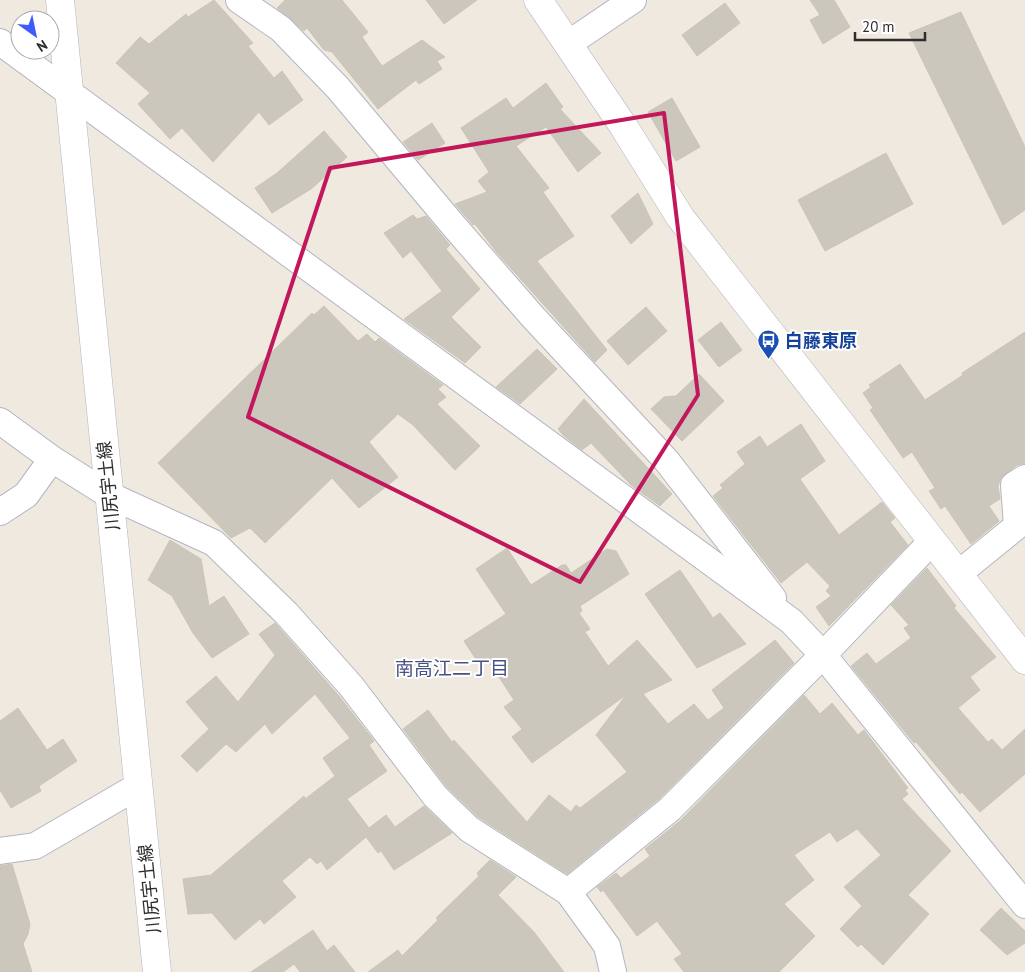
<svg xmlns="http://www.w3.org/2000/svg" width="1025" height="972" font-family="'PT Sans','Noto Sans JP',sans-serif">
	<rect width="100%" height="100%" fill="#f0e9df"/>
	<g fill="#cbc7bd" stroke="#ccc5b7">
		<polygon points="214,0 253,43 248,46 274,78 282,71 303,100 269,125 259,112 213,162 182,128 170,139 138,104 150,93 116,63 140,37 149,44 186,14 188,17"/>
		<polygon points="285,0 342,0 368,32 362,37 382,66 422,40 445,57 437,61 442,69 419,84 416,80 378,109 332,52 324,50 307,28 304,31 277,8"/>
		<polygon points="426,0 477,0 444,24"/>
		<polygon points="810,0 834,0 850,27 823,44 810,20 820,15"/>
		<polygon points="725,3 740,23 697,56 682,35"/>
		<polygon points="961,12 1025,147 1025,210 1003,225 909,33"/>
		<polygon points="546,83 563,107 560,109 601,153 578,172 546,127 516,146 549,188 543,192 574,236 537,261 607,350 595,362 498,254 475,224 473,225 455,204 487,192 478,181 489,172 461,128 506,98 513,108"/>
		<polygon points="672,98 700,147 676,161 648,112"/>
		<polygon points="432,123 445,143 418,160 403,142"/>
		<polygon points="324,131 347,157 311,189 272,213 255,188 277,173"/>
		<polygon points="886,153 913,204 825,251 798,200"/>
		<polygon points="638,193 653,224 631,244 611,216"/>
		<polygon points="413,215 417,219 426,216 450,245 446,249 480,289 451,317 481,347 465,363 404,319 442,291 411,251 403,258 384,233"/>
		<polygon points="324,306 358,341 367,334 375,342 379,338 443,385 438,389 446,397 437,404 480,446 455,470 413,425 398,414 369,442 398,477 359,508 332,478 265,543 250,528 231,538 158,463 312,313 314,315"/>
		<polygon points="646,307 667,331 628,365 607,341"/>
		<polygon points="721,322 742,350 719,367 698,340"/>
		<polygon points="1025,332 1025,463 1017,465 1001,478 998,486 1000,499 989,506 999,521 971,544 945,506 941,509 929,491 935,488 912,452 903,458 870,410 873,408 863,393 871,387 869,385 900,364 925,400 963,375 962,373"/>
		<polygon points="537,349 557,369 520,404 496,387"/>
		<polygon points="699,374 724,401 682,441 651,409 664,397 676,396"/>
		<polygon points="584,399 672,494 660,506 631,485 591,443 582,450 564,436 558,429"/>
		<polygon points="801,424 825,461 800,479 839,535 882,502 895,518 890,522 908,545 829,626 816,607 831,596 826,591 830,586 807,562 781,583 713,496 723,488 720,485 745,464 737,452 760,436 767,447"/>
		<polygon points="170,540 201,559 209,606 224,596 249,634 212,658 193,633 172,596 148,580"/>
		<polygon points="507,548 531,585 562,565 566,565 571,573 607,549 616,551 629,574 580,606 582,611 579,613 590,629 585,632 608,666 637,640 672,680 643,694 668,724 694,704 708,720 724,708 712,690 775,640 794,663 660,798 567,874 478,817 446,786 403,729 428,710 452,742 454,740 527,822 549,795 571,812 576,805 580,808 627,772 596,735 626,695 532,763 512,737 522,729 504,707 514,700 487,659 479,664 464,641 506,614 476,569"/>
		<polygon points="927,568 956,606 954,608 996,657 970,677 980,690 958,708 988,742 992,739 1002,750 1025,729 1025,774 980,812 962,792 960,794 916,742 914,743 851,666 867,653 876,664 911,638 904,628 909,625 891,605"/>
		<polygon points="680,570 713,618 720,613 746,644 697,668 645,594"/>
		<polygon points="275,623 339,696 374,741 369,745 387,771 347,799 369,828 386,815 395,827 424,806 452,833 394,870 381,851 378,853 366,837 327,870 321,861 317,864 310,857 282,881 296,897 264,924 260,919 235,940 212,913 188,914 183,879 211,875 304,796 305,799 335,776 323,758 350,738 315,694 272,734 265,724 236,752 226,744 197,772 181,756 209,729 186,702 216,676 238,702 275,655 259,634"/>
		<polygon points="804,695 820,714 832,703 858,735 864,730 908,788 905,790 908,794 902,799 951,851 908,895 929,914 883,965 861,944 858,947 840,929 862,906 844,887 881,855 857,829 837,842 830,832 794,855 814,880 784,904 815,936 779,972 684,972 674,959 682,954 657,921 637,936 603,890 601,892 597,887 616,873 621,878 650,856 645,849 681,820"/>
		<polygon points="18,708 47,750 63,739 77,761 39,786 41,791 11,808 0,790 0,721"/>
		<polygon points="490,860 516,877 498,895 534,932 564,972 368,972 398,950 402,956 438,920 436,918 479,876 477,873"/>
		<polygon points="12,864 30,924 28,934 23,944 32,972 0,972 0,866"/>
		<polygon points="1001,908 1025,931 1025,943 1007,955 980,930"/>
		<polygon points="313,930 327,951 334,945 355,972 300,972 294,964 283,972 251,972"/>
	</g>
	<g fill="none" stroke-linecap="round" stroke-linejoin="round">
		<defs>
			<g id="minor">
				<polyline points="239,0 281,29 338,88 453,225 533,317 666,460 773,598"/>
				<polyline points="0,42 791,621 823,655 1025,905"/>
				<polyline points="568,44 633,0"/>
				<polyline points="0,421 52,459 109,495 214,543 286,613 351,686 435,796 469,829 568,892 607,946 613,972"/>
				<polyline points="0,512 26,495 52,459"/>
				<polyline points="958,574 1017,526 1014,485 1025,478"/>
				<polyline points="0,851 35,846 138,786"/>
				<polyline points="568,892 670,809 823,655 932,541"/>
			</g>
			<polyline id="tertiary" points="538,0 624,127 680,217 1025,660"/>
			<polyline id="secondary" points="60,0 157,972"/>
		</defs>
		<use href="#minor" stroke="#b2b5c2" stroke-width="28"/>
		<use href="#tertiary" stroke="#b2b5c2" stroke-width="29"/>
		<use href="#secondary" stroke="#b2b5c2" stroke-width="29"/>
		<use href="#minor" stroke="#fff" stroke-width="26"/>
		<use href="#tertiary" stroke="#fff" stroke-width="28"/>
		<use href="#secondary" stroke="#fff" stroke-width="28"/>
	</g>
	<path fill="none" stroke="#c2185b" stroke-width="4" stroke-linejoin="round" d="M 664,113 L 698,395 L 580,582 L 248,417 L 330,168 Z"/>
	<defs>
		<symbol id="bus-pin" viewBox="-11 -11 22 30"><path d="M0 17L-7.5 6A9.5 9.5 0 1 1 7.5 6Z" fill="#1a4fb4" stroke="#fff"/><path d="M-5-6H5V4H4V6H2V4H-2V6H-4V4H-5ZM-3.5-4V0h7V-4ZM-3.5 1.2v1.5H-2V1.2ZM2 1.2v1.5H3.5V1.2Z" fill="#fff"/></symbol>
	</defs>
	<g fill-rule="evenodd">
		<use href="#bus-pin" x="756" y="328" width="25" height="34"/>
	</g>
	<g text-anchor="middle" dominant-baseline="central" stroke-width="4" stroke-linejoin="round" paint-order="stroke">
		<g font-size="18" font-weight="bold" fill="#164399" stroke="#fff" text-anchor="start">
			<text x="785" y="340">白藤東原</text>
		</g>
		<g font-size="18" fill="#2d2d2d" stroke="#fff">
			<text transform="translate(108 486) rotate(-96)">川尻宇土線</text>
			<text transform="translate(149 889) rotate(-96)">川尻宇土線</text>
		</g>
		<g font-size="19" fill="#485184" stroke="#fff">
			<text x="452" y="668">南高江二丁目</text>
		</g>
	</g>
	<g transform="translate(35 35) rotate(147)"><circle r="24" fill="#ffffff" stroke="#ababab"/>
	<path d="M0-4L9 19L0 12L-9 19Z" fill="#3c5cff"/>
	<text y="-8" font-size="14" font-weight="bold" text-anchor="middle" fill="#2d2d2d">N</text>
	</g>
	<path d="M855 32v8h70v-8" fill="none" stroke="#2d2d2d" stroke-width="2.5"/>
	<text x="862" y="32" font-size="15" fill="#2d2d2d" stroke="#ffffff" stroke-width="4" paint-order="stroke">20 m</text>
</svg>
